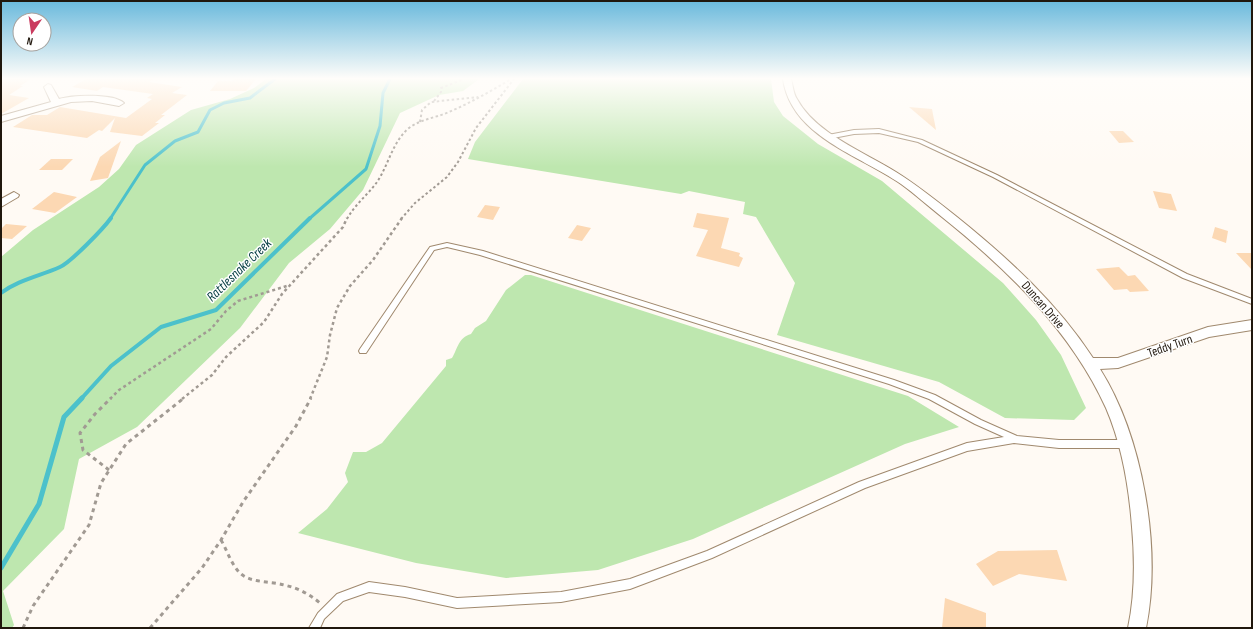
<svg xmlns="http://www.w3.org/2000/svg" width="1253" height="629" font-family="'Sofia Sans Condensed',sans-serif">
	<rect width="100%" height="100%" fill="#fffaf4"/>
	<g fill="#bee7af">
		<polygon points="266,79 479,79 463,91 439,95 400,113 363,190 330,229 289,263 240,328 137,427 79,459 64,529 3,591 14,625 12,628 1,628 1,257 33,230 99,187 119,169 136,145 191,110 230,99 254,88"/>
		<polygon points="523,79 771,79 774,102 783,116 818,144 882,181 1003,283 1036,320 1061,355 1086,408 1074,420 1005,418 939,382 777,335 795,283 756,217 743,214 745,202 689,191 681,194 468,159 475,142"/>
		<path d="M 525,275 L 531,275 L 908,396 L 959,427 L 905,444 L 693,539 L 598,570 L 506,578 L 416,563 L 298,533 L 327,509 L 348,482 L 345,473 L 353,452 L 366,452 L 382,443 L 446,366 L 446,360 L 452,358 C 458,348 458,338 471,334 L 475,328 L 486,321 L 506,290 Z"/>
	</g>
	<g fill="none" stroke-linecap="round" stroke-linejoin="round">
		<g stroke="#4cc1cb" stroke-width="3">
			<polyline points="110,219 145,165 175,141 198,132 210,110 224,103 250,98 275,79"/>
			<polyline points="309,219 366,169 380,126 383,93 390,79"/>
		</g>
		<g stroke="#4cc1cb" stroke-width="4">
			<path d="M 1,293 C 18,280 40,276 60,267 C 71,262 103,229 111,218"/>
			<polyline points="81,399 111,366 161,327 216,310 310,218"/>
		</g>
		<polyline stroke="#4cc1cb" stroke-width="5" points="1,568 39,504 64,417 82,398"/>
	</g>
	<g fill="#fcd8b3">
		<polygon points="1,79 31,79 20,86 23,86 9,95 29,98 1,114"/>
		<polygon points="86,79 154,79 149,82 182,87 172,93 187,95 161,115 165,115 155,123 159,123 142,136 110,132 115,118 102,131 99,130 87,138 13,127 32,115 47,115 60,107 126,118 152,99 147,98 153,94 103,87 97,91 72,87"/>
		<polygon points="234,79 256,79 246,91 210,91 218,81 232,81"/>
		<polygon points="909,107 932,109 936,130"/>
		<polygon points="1109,131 1123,131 1134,142 1119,143"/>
		<polygon points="121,141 108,178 90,181 100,157"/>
		<polygon points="51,159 73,159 62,170 39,170"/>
		<polygon points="1153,191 1171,194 1177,211 1159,208"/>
		<polygon points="54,192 77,197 55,213 32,209"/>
		<polygon points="485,205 500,207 493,220 477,217"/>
		<polygon points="697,213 729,218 721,248 740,253 739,256 743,258 739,267 696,256 708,230 693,227"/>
		<polygon points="6,224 27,226 12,239 1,238 1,229"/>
		<polygon points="577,225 591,228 582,241 568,238"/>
		<polygon points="1215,227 1228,231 1226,243 1212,238"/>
		<polygon points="1236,253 1252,253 1252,270"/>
		<polygon points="1119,267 1128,276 1135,275 1149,291 1130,292 1127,289 1114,290 1096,269"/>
		<polygon points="1057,550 1067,581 1019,574 993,586 976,564 998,551"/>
		<polygon points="945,598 986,613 986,628 942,628"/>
	</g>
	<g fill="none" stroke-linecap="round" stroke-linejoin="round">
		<defs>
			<g id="service">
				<polygon points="879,129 922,140 997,175 1187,274 1252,299 1252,304 1183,278 993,177 918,142 879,133 854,134 828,139 825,137 828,135 854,130"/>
				<polygon points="447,243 483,251 894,380 935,395 981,420 1017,436 1059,440 1126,440 1129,441 1130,444 1129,447 1126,448 1059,448 1014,443 967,451 865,488 712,558 630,589 561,602 457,608 405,597 369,592 343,601 324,619 320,628 309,628 318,613 337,594 369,582 405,587 457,598 561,592 630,579 707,551 859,482 967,443 1004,437 975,424 929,399 889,384 480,255 447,247 434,250 366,353 360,353 359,351 360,349 430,247"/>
			</g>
			<g id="minor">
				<path d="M 783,79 L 791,79 C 793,85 793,93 797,99 C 815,133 864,152 896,172 C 917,185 937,201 957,217 C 1008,258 1057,303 1093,358 L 1118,358 L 1208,327 L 1252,320 L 1252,330 L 1209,337 L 1118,368 L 1100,369 C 1143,437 1162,549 1146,628 L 1128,628 C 1135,595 1135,561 1132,527 C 1129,487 1122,445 1106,408 C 1071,331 1008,270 942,217 C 928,206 915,194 901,184 C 859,155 791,136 783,79 Z"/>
				<path d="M 48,84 L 51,85 L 59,99 C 72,95 114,93 124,103 L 119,106 L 92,101 L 71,102 L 1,122 L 1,116 L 51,102 L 44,87 Z"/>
				<polygon points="14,192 19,195 18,197 1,207 1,199"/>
			</g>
		</defs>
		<use href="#service" stroke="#a0896e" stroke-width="2"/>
		<use href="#minor" stroke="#a0896e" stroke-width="2"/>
		<g stroke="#a19a93" stroke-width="2" stroke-dasharray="2.5 2.5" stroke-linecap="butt">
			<polyline points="434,101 441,92 441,88 464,79"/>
			<polyline points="420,122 422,110 431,102 478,97"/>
			<path d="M 347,219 C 354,206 365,197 374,186 C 388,169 391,143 409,128 C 421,119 435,118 449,112 C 470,103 491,91 511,79"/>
			<polyline points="401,219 415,203 447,177 458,162 476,128 514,79"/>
		</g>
		<g stroke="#a19a93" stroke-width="2.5" stroke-dasharray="3 3" stroke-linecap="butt">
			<polyline points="110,399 119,390 211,329 226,311 238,301 290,285"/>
			<polyline points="182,399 212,375 226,357 264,322 282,294 343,227 347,218"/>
			<polyline points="310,399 327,357 330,335 337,308 350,286 373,260 402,218"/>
		</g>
		<g stroke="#a19a93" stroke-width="3" stroke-dasharray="4 4" stroke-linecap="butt">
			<polyline points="109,470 83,450 80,433 95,414 111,398"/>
			<path d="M 221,540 C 227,550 231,564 240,573 C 250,583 270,581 284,585 C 298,588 309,594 320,603"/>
			<polyline points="23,628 33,606 89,525 101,483 126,444 184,398"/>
			<polyline points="150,628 202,568 221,540 243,502 296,426 311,398"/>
		</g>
		<use href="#service" fill="#fff" fill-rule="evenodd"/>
		<use href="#minor" fill="#fff" fill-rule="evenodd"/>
	</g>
	<linearGradient id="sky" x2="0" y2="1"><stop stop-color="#69b9dc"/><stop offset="0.47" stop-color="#fffdfa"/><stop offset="1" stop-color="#fffdfa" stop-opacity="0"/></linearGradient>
	<rect width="1253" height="167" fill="url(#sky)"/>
	<g text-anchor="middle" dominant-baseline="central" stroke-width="3" stroke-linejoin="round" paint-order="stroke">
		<g font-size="13" fill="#20170d" stroke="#fff">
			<text transform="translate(1043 305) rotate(49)">Duncan Drive</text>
			<text transform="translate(1170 346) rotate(-19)">Teddy Turn</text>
		</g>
		<g font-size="14" font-style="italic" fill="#094045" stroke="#fff">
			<text transform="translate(239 270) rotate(-44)">Rattlesnake Creek</text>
		</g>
	</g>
	<rect width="1253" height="629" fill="none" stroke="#20170d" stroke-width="4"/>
	<g transform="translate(32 32) rotate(193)"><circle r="19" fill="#ffffff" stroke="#a6a29e"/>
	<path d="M0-3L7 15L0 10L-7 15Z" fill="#ca3b5f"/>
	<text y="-6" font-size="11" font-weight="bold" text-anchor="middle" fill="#20170d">N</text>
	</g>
</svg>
